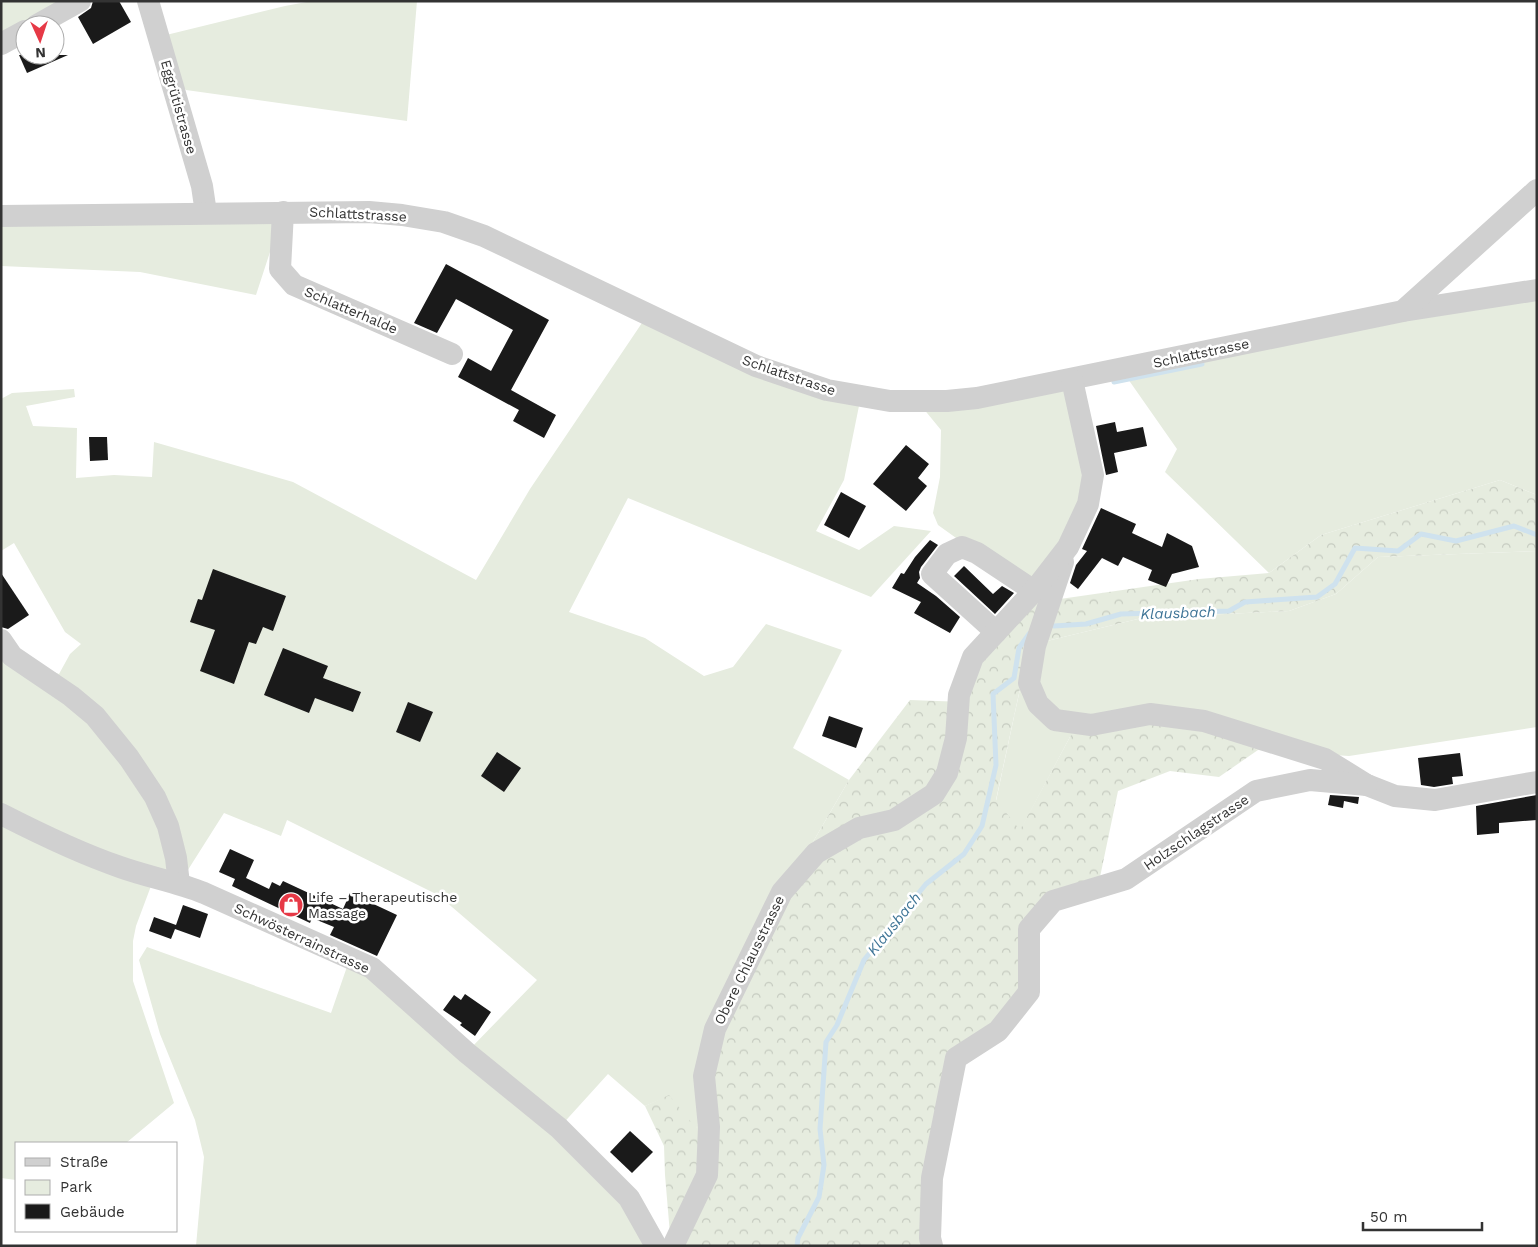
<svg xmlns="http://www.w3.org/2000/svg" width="1538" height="1247" font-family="'Work Sans',sans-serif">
	<defs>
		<pattern id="forest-crowns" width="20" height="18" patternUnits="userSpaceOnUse" patternTransform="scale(1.25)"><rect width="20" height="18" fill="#e6ecdf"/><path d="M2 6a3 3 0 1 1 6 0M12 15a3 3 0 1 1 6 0" fill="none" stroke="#c6cbc0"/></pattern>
	</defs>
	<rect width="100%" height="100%" fill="#fff"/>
	<g fill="#e6ecdf">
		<polygon points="1,1 80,1 1,44"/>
		<polygon points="312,1 417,1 407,121 186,90 170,74 158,37 285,6"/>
		<polygon points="283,212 256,295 140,272 1,266 1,216"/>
		<polygon points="1537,290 1537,495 1500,480 1321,535 1269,573 1165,472 1177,449 1121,369"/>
		<polygon points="648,314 861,396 844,480 816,531 859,550 894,526 931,531 871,597 628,498 569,612 645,638 704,676 733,667 766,624 842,650 793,748 849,780 810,847 713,1082 696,1129 669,1096 645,1106 608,1074 559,1128 618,1200 648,1246 196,1246 204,1157 195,1120 160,1034 139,960 147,947 331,1013 350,958 467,1052 537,980 438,895 287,820 281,836 224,813 179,884 154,878 136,926 133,941 133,981 174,1103 126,1143 16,1143 16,1180 1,1178 1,640 12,656 59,674 70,654 81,644 65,632 14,543 1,551 1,399 12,393 74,389 75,397 26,406 33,426 77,428 76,478 114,475 152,477 154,442 293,482 476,580 530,489"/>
		<polygon points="1072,380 1093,475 1034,591 977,553 938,525 933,513 940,477 941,430 918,402"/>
		<polygon points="1537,551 1537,727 1349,756 1258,750 1204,726 1071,735 1020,831 996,801 1029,647 1051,640 1142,618 1289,611 1336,594 1378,557"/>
	</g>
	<polygon fill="url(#forest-crowns)" points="1500,480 1537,495 1537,551 1378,557 1336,594 1289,611 1142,618 1051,640 1029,647 996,800 1020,830 1071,735 1146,719 1204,726 1258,750 1219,777 1170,771 1118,791 1100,877 1024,927 1023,993 995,1028 950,1051 924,1246 671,1246 665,1175 664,1146 645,1106 669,1095 696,1128 713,1082 732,1010 810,847 849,780 910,700 965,702 988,649 1039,599 1060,599 1199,579 1269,573 1321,535"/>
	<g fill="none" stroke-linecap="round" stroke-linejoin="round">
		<g stroke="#cfe2ee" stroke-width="5">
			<polyline points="1114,382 1202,364"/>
			<polyline points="1054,626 1086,624 1121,614 1229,611 1245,602 1317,597 1335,584 1355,548 1398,551 1421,534 1456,541 1514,526 1537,535"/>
			<polyline points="797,1246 798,1238 819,1197 824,1165 820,1129 826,1042 837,1025 864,960 926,884 964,854 982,826 996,765 993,694 1014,678 1019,648 1029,634"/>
		</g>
	</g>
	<g fill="#1a1a1a">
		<polygon points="93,1 119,1 131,22 93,44 78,17 91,8"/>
		<polygon points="19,55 68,55 27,73"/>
		<polygon points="446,264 549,320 511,390 556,415 544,438 513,421 519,410 458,377 468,358 491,371 513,330 456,299 437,333 414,323"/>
		<polygon points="1115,422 1117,432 1143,427 1147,446 1114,453 1118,472 1106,475 1096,426"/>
		<polygon points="89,437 107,437 108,460 90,461"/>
		<polygon points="906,445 929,464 918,478 927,486 906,511 873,484"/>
		<polygon points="841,492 866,506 849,538 824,525"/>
		<polygon points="1101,508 1136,524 1132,533 1162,547 1167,533 1192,546 1199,567 1172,574 1166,587 1148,580 1152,570 1123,557 1118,566 1102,558 1078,589 1070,583 1076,565 1087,551 1082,549"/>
		<polygon points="930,540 938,545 921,567 919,572 920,578 917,583 936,596 960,617 950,633 914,613 921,602 892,588 901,573 904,574 915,557"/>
		<polygon points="964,566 993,594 1002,586 1014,593 995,614 954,576"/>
		<polygon points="213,569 286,596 273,631 263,627 256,644 249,642 234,684 200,671 215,630 190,622 198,599 202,600"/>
		<polygon points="1,573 29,615 8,629 1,627"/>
		<polygon points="283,648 328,666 323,678 361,692 353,712 315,698 309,713 264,695"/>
		<polygon points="408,702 433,712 420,742 396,732"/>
		<polygon points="829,716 863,728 856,748 822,736"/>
		<polygon points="497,752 521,768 504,792 481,776"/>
		<polygon points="1460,753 1463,776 1452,777 1453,784 1434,787 1421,785 1418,758"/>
		<polygon points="1330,795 1359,797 1358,804 1344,801 1343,808 1328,805"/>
		<polygon points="1537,795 1537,820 1499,823 1499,833 1477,835 1476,806"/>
		<polygon points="230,849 254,860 246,878 269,889 272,882 280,886 283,881 343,909 350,893 397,915 377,956 330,935 334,927 312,918 310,923 232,886 235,879 219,872"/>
		<polygon points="183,905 208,914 200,938 175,929 171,939 149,931 154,917 176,925"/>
		<polygon points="465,994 491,1012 475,1036 460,1025 462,1023 443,1010 454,995 461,1000"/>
		<polygon points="630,1131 653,1152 632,1173 610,1152"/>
	</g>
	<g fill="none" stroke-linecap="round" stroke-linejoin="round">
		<g stroke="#d0d0d0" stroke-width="22">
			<polyline points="148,1 202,186 206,213"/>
			<polyline points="37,25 80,1"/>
			<polyline points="1,44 25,31"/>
			<polyline points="283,212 280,269 294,285 452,354"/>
			<polyline points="1,216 369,212 402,215 444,222 484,236 756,366 827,390 890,401 947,401 977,398 1403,311 1537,290"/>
			<polyline points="1403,311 1537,190"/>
			<polyline points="1063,562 1035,646 1029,683 1038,704 1055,720 1091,725 1150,714 1204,721 1325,759 1367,785 1395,796 1435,800 1537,782"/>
			<polyline points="996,632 932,574 947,554 962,547 977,553 1034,591"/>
			<polyline points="1,640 12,656 71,696 95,716 129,758 155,797 168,826 176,858 179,884"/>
			<path d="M 1,814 C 40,834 79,853 120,867 C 148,877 177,882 204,893 L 372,968 L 467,1053 L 559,1128 L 629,1198 L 656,1246"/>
			<polyline points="673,1246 707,1175 709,1127 704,1076 715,1029 782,892 816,853 859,828 894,820 934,794 947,773 956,738 959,695 973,657 1034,591 1068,547 1088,504 1093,475 1072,380"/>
			<polyline points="932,1246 930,1238 932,1178 956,1058 998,1031 1029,992 1029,929 1053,901 1126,879 1256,791 1310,780 1367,785"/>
		</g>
	</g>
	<defs>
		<symbol id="shop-disc" viewBox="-11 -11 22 22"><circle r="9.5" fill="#e63946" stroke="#fff"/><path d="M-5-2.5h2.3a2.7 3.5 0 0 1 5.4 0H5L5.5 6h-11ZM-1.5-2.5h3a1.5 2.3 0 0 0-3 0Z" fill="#fff"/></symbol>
	</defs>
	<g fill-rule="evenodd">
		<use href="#shop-disc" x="277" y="891" width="28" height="28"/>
	</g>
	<g text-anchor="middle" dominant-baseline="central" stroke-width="5" stroke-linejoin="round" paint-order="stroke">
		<g font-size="14" fill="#333" stroke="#fff">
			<text transform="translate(179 107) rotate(74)">Eggrütistrasse</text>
			<text transform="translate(358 214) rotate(3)">Schlattstrasse</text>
			<text transform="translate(351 310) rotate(23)">Schlatterhalde</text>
			<text transform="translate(1201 353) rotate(-12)">Schlattstrasse</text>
			<text transform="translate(789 375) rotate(19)">Schlattstrasse</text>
			<text transform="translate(1196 832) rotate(-34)">Holzschlagstrasse</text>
			<text transform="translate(302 938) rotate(25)">Schwösterrainstrasse</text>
			<text transform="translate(749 960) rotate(-64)">Obere Chlausstrasse</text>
		</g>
		<g font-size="14" fill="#333" stroke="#fff" text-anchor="start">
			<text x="308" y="897">Life – Therapeutische<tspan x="308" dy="16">Massage</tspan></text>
		</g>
		<g font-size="15" font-style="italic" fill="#3f7597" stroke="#fff">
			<text transform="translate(1178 613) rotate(-2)">Klausbach</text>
			<text transform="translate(894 924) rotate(-51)">Klausbach</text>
		</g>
	</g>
	<rect width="1538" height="1247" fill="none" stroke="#333333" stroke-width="5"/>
	<rect x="15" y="1142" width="162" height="90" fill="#ffffff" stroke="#adadad"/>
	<rect x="25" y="1158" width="25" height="8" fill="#d0d0d0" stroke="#adadad"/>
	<text x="60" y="1167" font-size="15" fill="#333333">Straße</text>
	<rect x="25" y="1180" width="25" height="15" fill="#e6ecdf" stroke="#adadad"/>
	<text x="60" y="1192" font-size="15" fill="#333333">Park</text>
	<rect x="25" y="1204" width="25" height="15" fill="#1a1a1a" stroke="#adadad"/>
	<text x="60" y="1217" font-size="15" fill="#333333">Gebäude</text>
	<g transform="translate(40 40) rotate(177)"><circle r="24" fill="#ffffff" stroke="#adadad"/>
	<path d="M0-4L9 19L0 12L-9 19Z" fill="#e63946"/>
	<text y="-8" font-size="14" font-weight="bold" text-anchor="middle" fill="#333333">N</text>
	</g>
	<path d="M1363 1222v8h119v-8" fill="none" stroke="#333333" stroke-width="2.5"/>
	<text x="1370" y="1222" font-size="15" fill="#333333" stroke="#ffffff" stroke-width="4" paint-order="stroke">50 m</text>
</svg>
